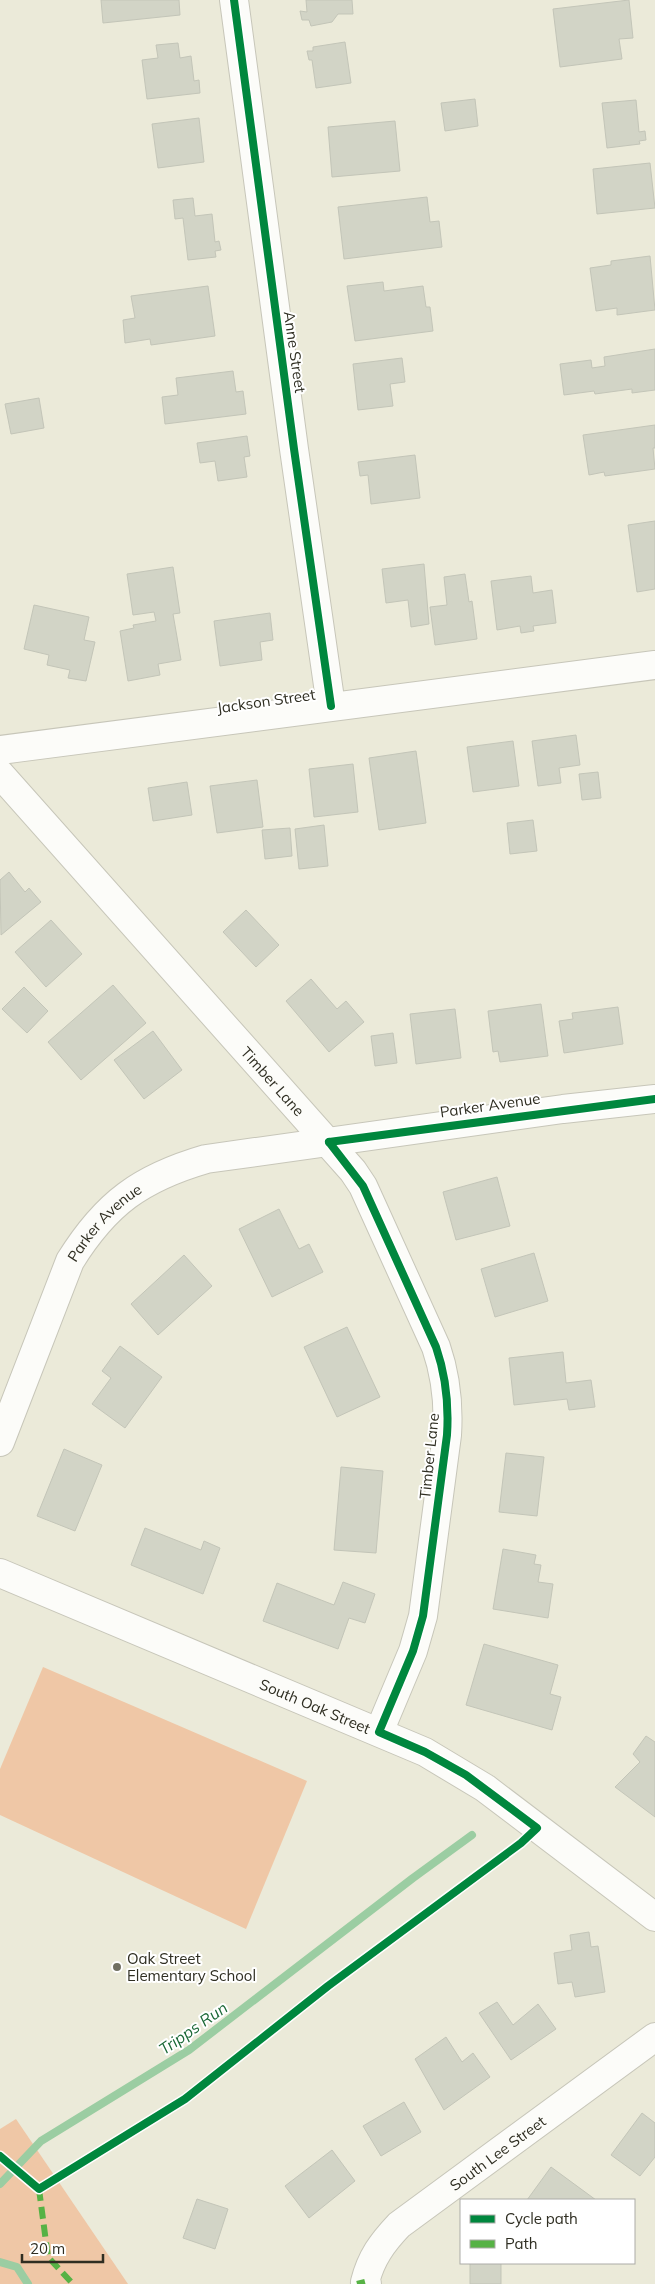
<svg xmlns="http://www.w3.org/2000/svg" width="655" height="2284" font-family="Mulish,sans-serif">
	<rect width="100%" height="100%" fill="#ebead9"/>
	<g fill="#efc7a6">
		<polygon points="43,1667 307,1781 246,1929 0,1815 0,1769"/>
		<polygon points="16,2119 128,2284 0,2284 0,2129"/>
	</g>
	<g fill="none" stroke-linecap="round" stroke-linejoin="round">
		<g stroke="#9bcda2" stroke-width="8">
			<polyline points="0,2184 41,2141 189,2050 413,1878 472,1835"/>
			<polyline points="0,2262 17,2267 28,2284"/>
		</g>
	</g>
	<g fill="#d2d4c6" stroke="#c3c5b8">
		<polygon points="101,0 179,0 180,15 103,23"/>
		<polygon points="306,0 352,0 353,14 338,14 332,22 311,26 309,20 302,20 300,11 307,12"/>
		<polygon points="629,0 633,38 619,39 622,59 560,67 553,9"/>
		<polygon points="345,42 351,83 316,88 312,60 309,60 307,51 313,51 313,47"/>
		<polygon points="178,43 180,58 191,56 194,81 199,80 200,93 147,99 142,60 158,58 156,45"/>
		<polygon points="475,99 478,126 445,131 441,103"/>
		<polygon points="636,100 639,132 645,131 646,140 639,141 640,144 607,148 602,103"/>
		<polygon points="199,118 204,162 158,168 152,124"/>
		<polygon points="395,121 400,171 332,177 328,127"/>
		<polygon points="650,163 655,208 597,214 593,169"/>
		<polygon points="427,197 430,222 439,221 442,247 344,259 338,207"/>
		<polygon points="193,198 195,216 212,214 215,242 219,241 221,250 215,251 216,257 188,260 183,218 175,219 173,200"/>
		<polygon points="650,256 655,310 617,315 617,308 596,311 590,268 611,265 611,261"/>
		<polygon points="383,282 384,291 423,286 426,307 430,307 433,331 355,341 347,286"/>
		<polygon points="208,286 215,336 151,345 150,339 125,343 123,320 135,318 131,296"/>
		<polygon points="655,349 655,390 632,393 632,389 595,394 594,391 564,395 560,364 591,360 592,368 605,366 604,357"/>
		<polygon points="402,358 405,382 390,384 393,406 358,410 353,364"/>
		<polygon points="233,371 236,392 243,391 246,414 165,424 162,397 178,395 176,378"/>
		<polygon points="39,398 44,428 11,434 5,404"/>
		<polygon points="655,425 655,448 653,448 655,469 605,476 604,472 589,475 583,435"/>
		<polygon points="247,436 250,456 244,457 247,477 218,481 215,461 200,463 197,443"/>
		<polygon points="415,455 420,498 371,504 368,475 360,476 358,462"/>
		<polygon points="655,521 655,589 637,592 628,525"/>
		<polygon points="424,564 429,624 411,627 408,600 386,603 382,569"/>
		<polygon points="173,567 180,613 173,614 181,660 158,664 160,675 128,681 120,631 134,628 133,625 156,621 154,612 133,615 127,574"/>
		<polygon points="465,574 469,602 472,601 477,639 435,645 430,607 447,605 444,577"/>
		<polygon points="531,576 533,593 552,590 556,623 533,626 534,631 521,633 520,626 497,630 491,581"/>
		<polygon points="34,605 89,617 84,640 95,642 86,681 68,678 70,670 47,665 49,655 24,649"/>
		<polygon points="270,613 273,640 260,642 262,660 220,666 214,621"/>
		<polygon points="576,735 580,765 559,768 561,783 538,786 532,741"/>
		<polygon points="513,741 519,786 473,792 467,747"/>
		<polygon points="416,751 426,823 379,830 369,758"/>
		<polygon points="353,764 358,812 314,817 309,769"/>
		<polygon points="598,772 601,798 582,800 579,774"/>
		<polygon points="257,780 263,827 217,833 210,786"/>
		<polygon points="187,782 192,815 153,821 148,788"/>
		<polygon points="533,820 537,851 510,854 507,823"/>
		<polygon points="324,825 328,866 299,869 295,829"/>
		<polygon points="290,828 292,856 265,859 262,830"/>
		<polygon points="9,872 25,892 29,888 41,902 1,935 0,880"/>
		<polygon points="246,910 279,945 256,967 223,932"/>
		<polygon points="51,920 82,954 46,987 15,952"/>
		<polygon points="311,979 337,1009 346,1001 364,1022 329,1052 286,1001"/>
		<polygon points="113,985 146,1023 81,1080 48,1042"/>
		<polygon points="24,987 48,1011 27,1033 2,1009"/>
		<polygon points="541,1004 548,1056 500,1062 498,1051 493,1052 488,1011"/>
		<polygon points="618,1007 623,1044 564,1053 559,1021 573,1019 572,1013"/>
		<polygon points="455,1009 461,1058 416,1064 410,1014"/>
		<polygon points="153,1031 182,1070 144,1099 114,1060"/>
		<polygon points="393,1033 397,1063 375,1066 371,1036"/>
		<polygon points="497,1177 510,1226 456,1240 443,1192"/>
		<polygon points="279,1209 299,1249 309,1244 323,1272 272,1297 239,1229"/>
		<polygon points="534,1253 548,1301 495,1317 481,1269"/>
		<polygon points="184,1255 212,1286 158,1335 131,1304"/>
		<polygon points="347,1327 380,1397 337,1417 304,1347"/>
		<polygon points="120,1346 162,1377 125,1428 92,1404 111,1378 102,1371"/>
		<polygon points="563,1352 566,1383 591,1380 595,1407 569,1410 567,1399 514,1405 509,1358"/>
		<polygon points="64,1449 102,1465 75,1531 37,1516"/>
		<polygon points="506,1453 544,1457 537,1516 499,1512"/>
		<polygon points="341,1467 383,1471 376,1553 334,1550"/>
		<polygon points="145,1528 201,1550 204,1541 220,1548 203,1594 131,1565"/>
		<polygon points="503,1549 536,1555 534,1564 541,1565 538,1582 553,1584 548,1618 493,1609"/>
		<polygon points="343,1582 375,1594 365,1623 349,1618 338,1649 263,1621 277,1583 334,1605"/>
		<polygon points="484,1644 558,1665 550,1694 561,1697 552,1730 466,1705"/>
		<polygon points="646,1736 655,1742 655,1817 615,1787 640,1762 633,1754"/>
		<polygon points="589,1932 591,1947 598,1946 605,1992 575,1997 572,1982 558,1984 554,1953 572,1950 570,1935"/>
		<polygon points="497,2002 513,2025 538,2004 556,2029 511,2060 479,2013"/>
		<polygon points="446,2037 462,2062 473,2053 490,2077 444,2110 415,2059"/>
		<polygon points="404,2102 421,2132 381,2156 363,2126"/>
		<polygon points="642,2113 655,2123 655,2157 640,2176 611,2155"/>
		<polygon points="332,2150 355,2181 309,2218 285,2186"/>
		<polygon points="551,2167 596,2200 527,2200"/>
		<polygon points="197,2199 228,2209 215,2249 183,2238"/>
		<rect x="470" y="2263" width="31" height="21"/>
	</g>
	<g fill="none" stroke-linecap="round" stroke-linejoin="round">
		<defs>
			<g id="minor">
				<polyline points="234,0 294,449 331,706"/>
				<polyline points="0,750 655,665"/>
				<path id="s1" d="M 0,774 L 353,1171 L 363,1186 L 436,1347 C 446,1376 449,1404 447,1435 L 423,1616 L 413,1651 L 379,1732"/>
				<path id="s2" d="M 0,1442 L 70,1261 C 106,1203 141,1178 206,1159 L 563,1109 L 655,1099"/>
				<path id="s3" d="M 367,2284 L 365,2282 C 371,2258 382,2243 399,2225 L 655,2037"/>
			</g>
			<g id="tertiary">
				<path id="s4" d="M 0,1573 L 425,1752 L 485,1788 L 655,1917"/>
			</g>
		</defs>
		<use href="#minor" stroke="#c7c6b9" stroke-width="30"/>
		<use href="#tertiary" stroke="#c7c6b9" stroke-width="30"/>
		<use href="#minor" stroke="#fcfcf9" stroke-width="28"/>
		<use href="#tertiary" stroke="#fcfcf9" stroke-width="28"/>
		<g stroke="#56b245" stroke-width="6" stroke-dasharray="12 6" stroke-linecap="butt">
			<polyline points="39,2189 48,2257 73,2284"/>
			<polyline points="357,2284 365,2282"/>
		</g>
		<defs>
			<g id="cycleway">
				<polyline points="234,0 294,449 331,706"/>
				<polyline points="329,1142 655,1099"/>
				<path d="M 0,2156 L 39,2189 L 185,2099 L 328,1986 L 521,1843 L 537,1828 L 466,1775 L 425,1752 L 379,1732 L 413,1651 L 423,1616 L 447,1435 C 449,1404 446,1376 436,1347 L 363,1186 L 329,1142"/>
			</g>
		</defs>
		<use href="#cycleway" stroke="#fff" stroke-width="11"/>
		<use href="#cycleway" stroke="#00873e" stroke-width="8"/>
	</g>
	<circle fill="#717062" stroke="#fff" stroke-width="2" cx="117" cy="1967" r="5"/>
	<g text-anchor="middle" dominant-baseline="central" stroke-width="4" stroke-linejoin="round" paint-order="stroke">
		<g font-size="15" fill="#2f2e22" stroke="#fff">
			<text transform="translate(295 352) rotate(82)">Anne Street</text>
			<text transform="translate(266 701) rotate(-8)">Jackson Street</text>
			<text stroke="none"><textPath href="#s1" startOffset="411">Timber Lane</textPath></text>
			<text transform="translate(490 1105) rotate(-8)">Parker Avenue</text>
			<text stroke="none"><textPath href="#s2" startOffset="246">Parker Avenue</textPath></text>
			<text transform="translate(429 1456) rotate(-84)">Timber Lane</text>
			<text stroke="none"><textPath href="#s4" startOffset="342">South Oak Street</textPath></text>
			<text stroke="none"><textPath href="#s3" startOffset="192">South Lee Street</textPath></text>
		</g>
		<g font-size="15" fill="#2f2e22" stroke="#fff" text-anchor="start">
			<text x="127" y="1958">Oak Street<tspan x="127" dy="17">Elementary School</tspan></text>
		</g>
		<g font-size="16" font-style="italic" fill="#1b6836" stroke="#fff">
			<text transform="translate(193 2028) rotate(-35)">Tripps Run</text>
		</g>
	</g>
	<rect x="460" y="2199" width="175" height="65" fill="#ffffff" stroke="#acaba7"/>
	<rect x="470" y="2215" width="25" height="8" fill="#00873e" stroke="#acaba7"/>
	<text x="505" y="2224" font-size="15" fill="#2f2e22">Cycle path</text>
	<rect x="470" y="2240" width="25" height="8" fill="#56b245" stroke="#acaba7"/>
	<text x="505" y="2249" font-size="15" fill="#2f2e22">Path</text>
	<path d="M22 2254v8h81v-8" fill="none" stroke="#2f2e22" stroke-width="2.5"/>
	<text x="30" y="2254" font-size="15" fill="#2f2e22" stroke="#ffffff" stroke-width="4" paint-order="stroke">20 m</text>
</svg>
